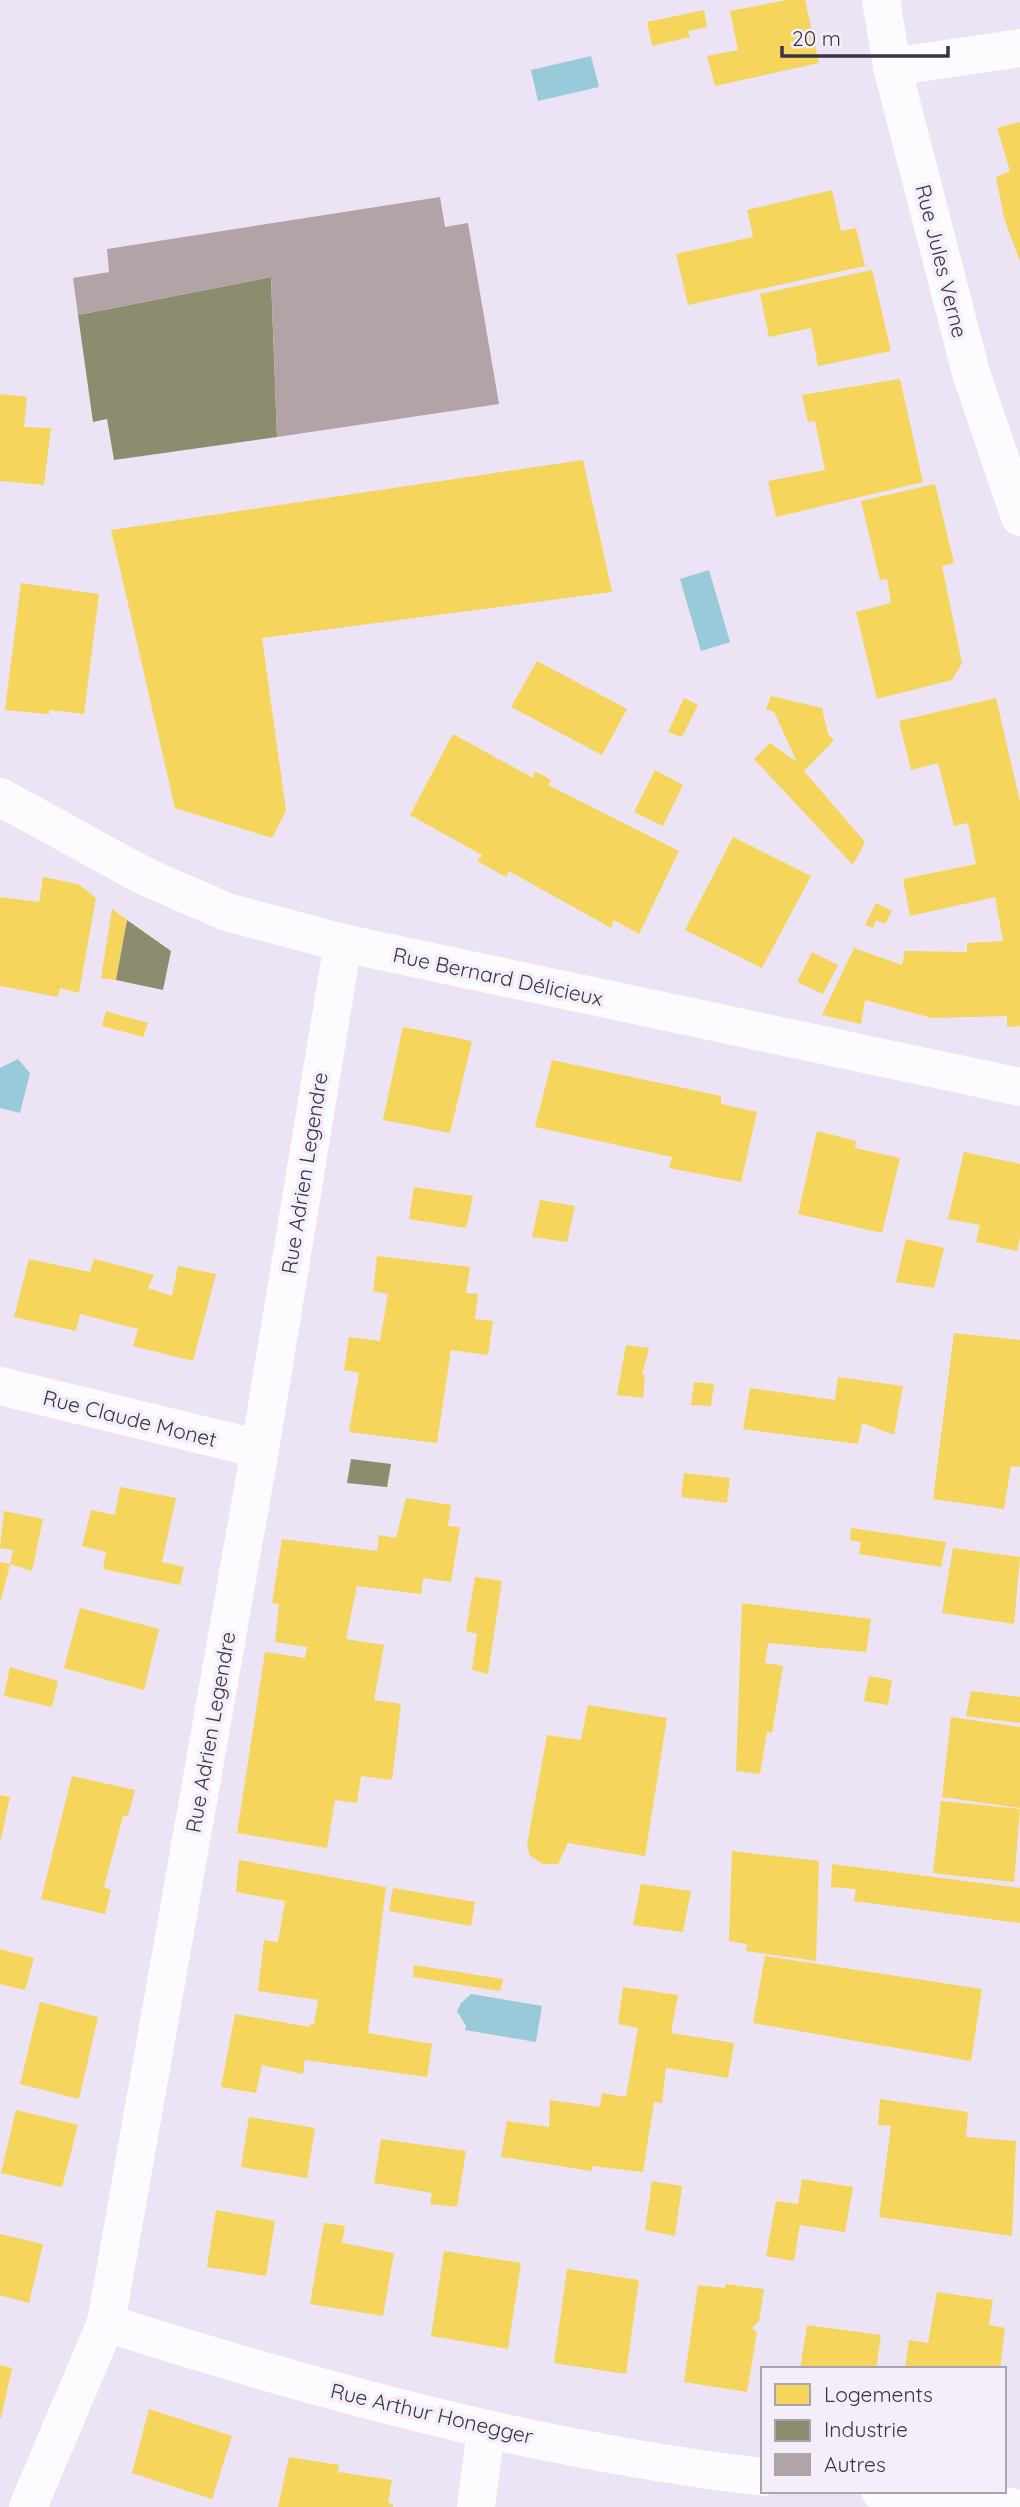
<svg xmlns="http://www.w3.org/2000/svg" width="1020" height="2507" font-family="Quicksand,sans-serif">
	<rect width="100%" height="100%" fill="#ece3f4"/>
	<g fill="#99cad9">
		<polygon points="591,56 599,87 538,101 531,70"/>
		<polygon points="709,570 730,642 701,651 680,579"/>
		<polygon points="18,1059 30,1073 20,1113 0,1108 0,1068"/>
		<polygon points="471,1994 542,2006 536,2042 465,2030 466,2026 457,2011 461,2003"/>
	</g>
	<g fill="#f6d55c">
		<polygon points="787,0 805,0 819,63 715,86 707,56 738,50 730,11"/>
		<polygon points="704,10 707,27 688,31 690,37 652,46 647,22"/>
		<polygon points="1020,122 1020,262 1004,218 996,177 1010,171 997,128"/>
		<polygon points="832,190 841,231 856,228 865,266 688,305 676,254 753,237 747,210"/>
		<polygon points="872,270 891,351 818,366 811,328 769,337 760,294"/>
		<polygon points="900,379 923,482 776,517 768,481 825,470 815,421 808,422 802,395"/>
		<polygon points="0,394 27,397 24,427 51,428 44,485 0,481"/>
		<polygon points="583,460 612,592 262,638 286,811 272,838 175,808 111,530"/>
		<polygon points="935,484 954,563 942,566 962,663 952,680 877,699 856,612 891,603 887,579 880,580 861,501"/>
		<polygon points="21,583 99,594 84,714 49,710 49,714 5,710"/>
		<polygon points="537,661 627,709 602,755 511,707"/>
		<polygon points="771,696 822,708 828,734 834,740 804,771 865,842 853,865 754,759 770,743 797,762 774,712 766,709"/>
		<polygon points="684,698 698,705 682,737 668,732"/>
		<polygon points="996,698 1020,802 1020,1026 1007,1027 1007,1016 932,1018 865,1000 861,1024 822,1015 854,948 902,965 905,951 967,952 967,943 1003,941 995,897 910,916 903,879 976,864 968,823 954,826 938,763 911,770 899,721"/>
		<polygon points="453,734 533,778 535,771 551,780 548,785 679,851 639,934 614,920 611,928 509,871 506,877 477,861 482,855 410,815"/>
		<polygon points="655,770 683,785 663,826 634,812"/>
		<polygon points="733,837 811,876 762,968 685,930"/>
		<polygon points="43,877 78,884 96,898 79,993 60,988 58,997 0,986 0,897 39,902"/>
		<polygon points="876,903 892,911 885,924 876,920 873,928 865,925"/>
		<polygon points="112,909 127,920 116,980 101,978"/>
		<polygon points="812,952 838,965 823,994 797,982"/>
		<polygon points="106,1011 148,1023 143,1037 102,1026"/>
		<polygon points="403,1027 472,1041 450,1133 383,1120"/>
		<polygon points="552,1060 721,1096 721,1104 757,1112 741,1182 669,1168 672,1157 535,1127"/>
		<polygon points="817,1131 856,1141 855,1148 900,1158 882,1233 798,1214"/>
		<polygon points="964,1152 1020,1164 1020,1237 1017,1251 976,1242 980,1225 948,1219"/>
		<polygon points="414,1187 473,1196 466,1228 409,1219"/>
		<polygon points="540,1200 575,1206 567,1242 532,1237"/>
		<polygon points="906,1239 944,1248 934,1288 896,1282"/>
		<polygon points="377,1256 470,1267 466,1293 478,1294 475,1319 493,1321 488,1355 451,1350 437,1443 349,1432 359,1373 344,1370 349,1337 380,1341 388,1294 373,1291"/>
		<polygon points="29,1259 90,1272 94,1259 129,1268 154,1275 148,1288 172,1296 178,1266 216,1274 193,1361 133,1346 138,1329 80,1314 76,1331 14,1317"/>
		<polygon points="954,1333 1020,1340 1020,1467 1011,1466 1004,1509 933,1499"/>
		<polygon points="626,1345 649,1348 642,1375 645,1375 643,1398 617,1395"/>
		<polygon points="838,1377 903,1386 894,1435 862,1423 858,1444 743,1429 750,1388 835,1400"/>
		<polygon points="694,1382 714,1384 711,1406 691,1405"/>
		<polygon points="684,1473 730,1478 727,1503 681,1497"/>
		<polygon points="120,1487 176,1498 162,1562 184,1567 180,1585 103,1569 106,1552 82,1546 91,1510 115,1515"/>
		<polygon points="406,1498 451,1505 448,1526 460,1527 451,1582 423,1578 421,1594 357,1586 346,1639 384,1645 374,1700 401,1704 392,1780 361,1776 357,1803 335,1800 327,1848 237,1833 265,1652 305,1658 307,1647 275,1642 279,1604 272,1603 282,1539 377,1551 379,1535 396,1538"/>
		<polygon points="4,1511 43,1519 32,1571 10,1564 13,1550 0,1548"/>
		<polygon points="851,1528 946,1542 941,1567 859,1554 861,1542 850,1540"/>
		<polygon points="953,1548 1020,1557 1014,1624 942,1613"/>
		<polygon points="0,1562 10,1564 1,1600 0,1600"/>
		<polygon points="475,1577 502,1581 488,1674 472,1670 477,1634 466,1631"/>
		<polygon points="742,1603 871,1619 866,1652 768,1643 765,1663 783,1666 772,1733 767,1732 760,1774 736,1771"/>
		<polygon points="80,1608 159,1629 144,1690 64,1668"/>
		<polygon points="10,1667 58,1681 52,1707 4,1696"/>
		<polygon points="869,1676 892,1680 888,1705 864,1701"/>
		<polygon points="971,1691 1020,1697 1020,1723 966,1716"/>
		<polygon points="588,1705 667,1718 645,1856 568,1843 558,1864 543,1864 530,1856 527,1845 547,1735 581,1740"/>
		<polygon points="951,1717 1020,1727 1020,1808 942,1797"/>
		<polygon points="72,1776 135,1790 128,1816 123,1816 104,1887 111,1890 105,1914 41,1899"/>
		<polygon points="0,1795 10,1797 1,1839 0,1839"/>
		<polygon points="941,1801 1020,1809 1014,1882 933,1873"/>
		<polygon points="732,1851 819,1861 816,1961 746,1951 747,1944 729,1941"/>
		<polygon points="239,1860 386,1887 368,2033 432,2044 427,2077 305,2060 303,2074 262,2065 256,2093 221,2087 235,2014 310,2027 310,2024 314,2024 318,2000 258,1991 264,1940 278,1942 285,1901 236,1892"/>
		<polygon points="832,1864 1020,1888 1020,1923 854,1901 856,1889 831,1887"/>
		<polygon points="641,1884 691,1891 683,1932 633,1925"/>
		<polygon points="393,1888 475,1902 471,1926 389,1911"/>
		<polygon points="0,1949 34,1958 25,1990 0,1984"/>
		<polygon points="765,1956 982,1989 971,2061 753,2023"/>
		<polygon points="414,1965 503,1979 500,1991 413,1977"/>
		<polygon points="623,1987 678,1995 671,2033 734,2043 728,2078 666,2068 662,2103 654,2102 643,2172 592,2166 592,2171 501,2157 507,2121 549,2127 550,2100 600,2107 602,2093 626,2097 638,2028 618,2024"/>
		<polygon points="40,2002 98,2017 79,2099 20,2084"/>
		<polygon points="880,2099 968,2112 966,2137 1016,2141 1012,2236 879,2217 891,2126 878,2125"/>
		<polygon points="16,2110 78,2125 62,2187 1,2173"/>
		<polygon points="249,2117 315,2128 307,2178 241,2167"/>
		<polygon points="381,2139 466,2151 457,2207 430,2204 432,2193 374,2183"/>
		<polygon points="802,2179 853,2187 845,2232 800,2225 794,2261 766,2256 776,2201 798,2204"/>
		<polygon points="652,2181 682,2186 675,2236 645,2230"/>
		<polygon points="216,2210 275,2221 266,2276 207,2267"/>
		<polygon points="324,2223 345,2226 342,2243 394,2253 383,2316 310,2304"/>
		<polygon points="0,2234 43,2244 29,2303 0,2295"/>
		<polygon points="444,2251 521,2263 508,2349 431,2336"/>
		<polygon points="567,2269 639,2280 626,2374 554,2363"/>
		<polygon points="726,2284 764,2289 759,2321 752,2328 757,2332 747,2392 684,2382 698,2285 725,2288"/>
		<polygon points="937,2292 993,2300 989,2325 1005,2328 1000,2369 905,2369 909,2340 928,2343"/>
		<polygon points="807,2325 881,2335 876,2369 800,2369"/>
		<polygon points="0,2365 12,2368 1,2418 0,2418"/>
		<polygon points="149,2409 232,2436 212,2499 132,2473"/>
		<polygon points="289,2457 339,2465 338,2472 392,2480 388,2503 393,2504 393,2507 278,2507"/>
	</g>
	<g fill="#8c8c6e">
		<polygon points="271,277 277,437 114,460 107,419 93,422 78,315"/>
		<polygon points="127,920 171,951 163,990 116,980"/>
		<polygon points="351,1459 391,1464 387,1487 347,1483"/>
	</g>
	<polygon fill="#b1a3a6" points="440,197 445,227 468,223 499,404 277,437 271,277 78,315 73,278 109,272 107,249"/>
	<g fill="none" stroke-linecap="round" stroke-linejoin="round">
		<g stroke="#fcfbfd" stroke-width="38">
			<polyline points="881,0 892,67 971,373 1020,517"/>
			<polyline points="892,67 1020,48"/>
			<polyline points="0,797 144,876 227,912 343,943 1020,1087"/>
			<polyline points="0,1386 260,1449"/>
			<path d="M 106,2323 C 320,2391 539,2451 763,2477"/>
			<polyline points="880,2491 1012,2507"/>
			<polyline points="28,2507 106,2323 260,1449 343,943"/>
			<polyline points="476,2507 486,2430"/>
		</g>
	</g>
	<g text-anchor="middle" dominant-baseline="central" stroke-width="7" stroke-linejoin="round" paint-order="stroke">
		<g font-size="21" fill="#3b3541" stroke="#f4edfa">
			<text transform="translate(942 261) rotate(76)">Rue Jules Verne</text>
			<text transform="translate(498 976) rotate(12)">Rue Bernard Délicieux</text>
			<text transform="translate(304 1173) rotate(-81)">Rue Adrien Legendre</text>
			<text transform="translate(130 1418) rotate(14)">Rue Claude Monet</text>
			<text transform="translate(210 1732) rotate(-80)">Rue Adrien Legendre</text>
			<text transform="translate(432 2413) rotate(13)">Rue Arthur Honegger</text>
		</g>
	</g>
	<rect x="761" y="2367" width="245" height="126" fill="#f4edfa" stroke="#aaa3b0" stroke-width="2"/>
	<rect x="775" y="2384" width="35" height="21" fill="#f6d55c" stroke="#aaa3b0" stroke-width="2"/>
	<text x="824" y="2402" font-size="21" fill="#3b3541">Logements</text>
	<rect x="775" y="2420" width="35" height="21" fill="#8c8c6e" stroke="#aaa3b0" stroke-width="2"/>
	<text x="824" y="2437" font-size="21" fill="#3b3541">Industrie</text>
	<rect x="775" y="2454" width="35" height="21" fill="#b1a3a6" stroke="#aaa3b0" stroke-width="2"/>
	<text x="824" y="2472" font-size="21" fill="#3b3541">Autres</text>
	<path d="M782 46v10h166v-10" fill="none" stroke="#3b3541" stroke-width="3.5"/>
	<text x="792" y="46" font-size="21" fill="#3b3541" stroke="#f4edfa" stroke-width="5" paint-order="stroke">20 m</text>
</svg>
